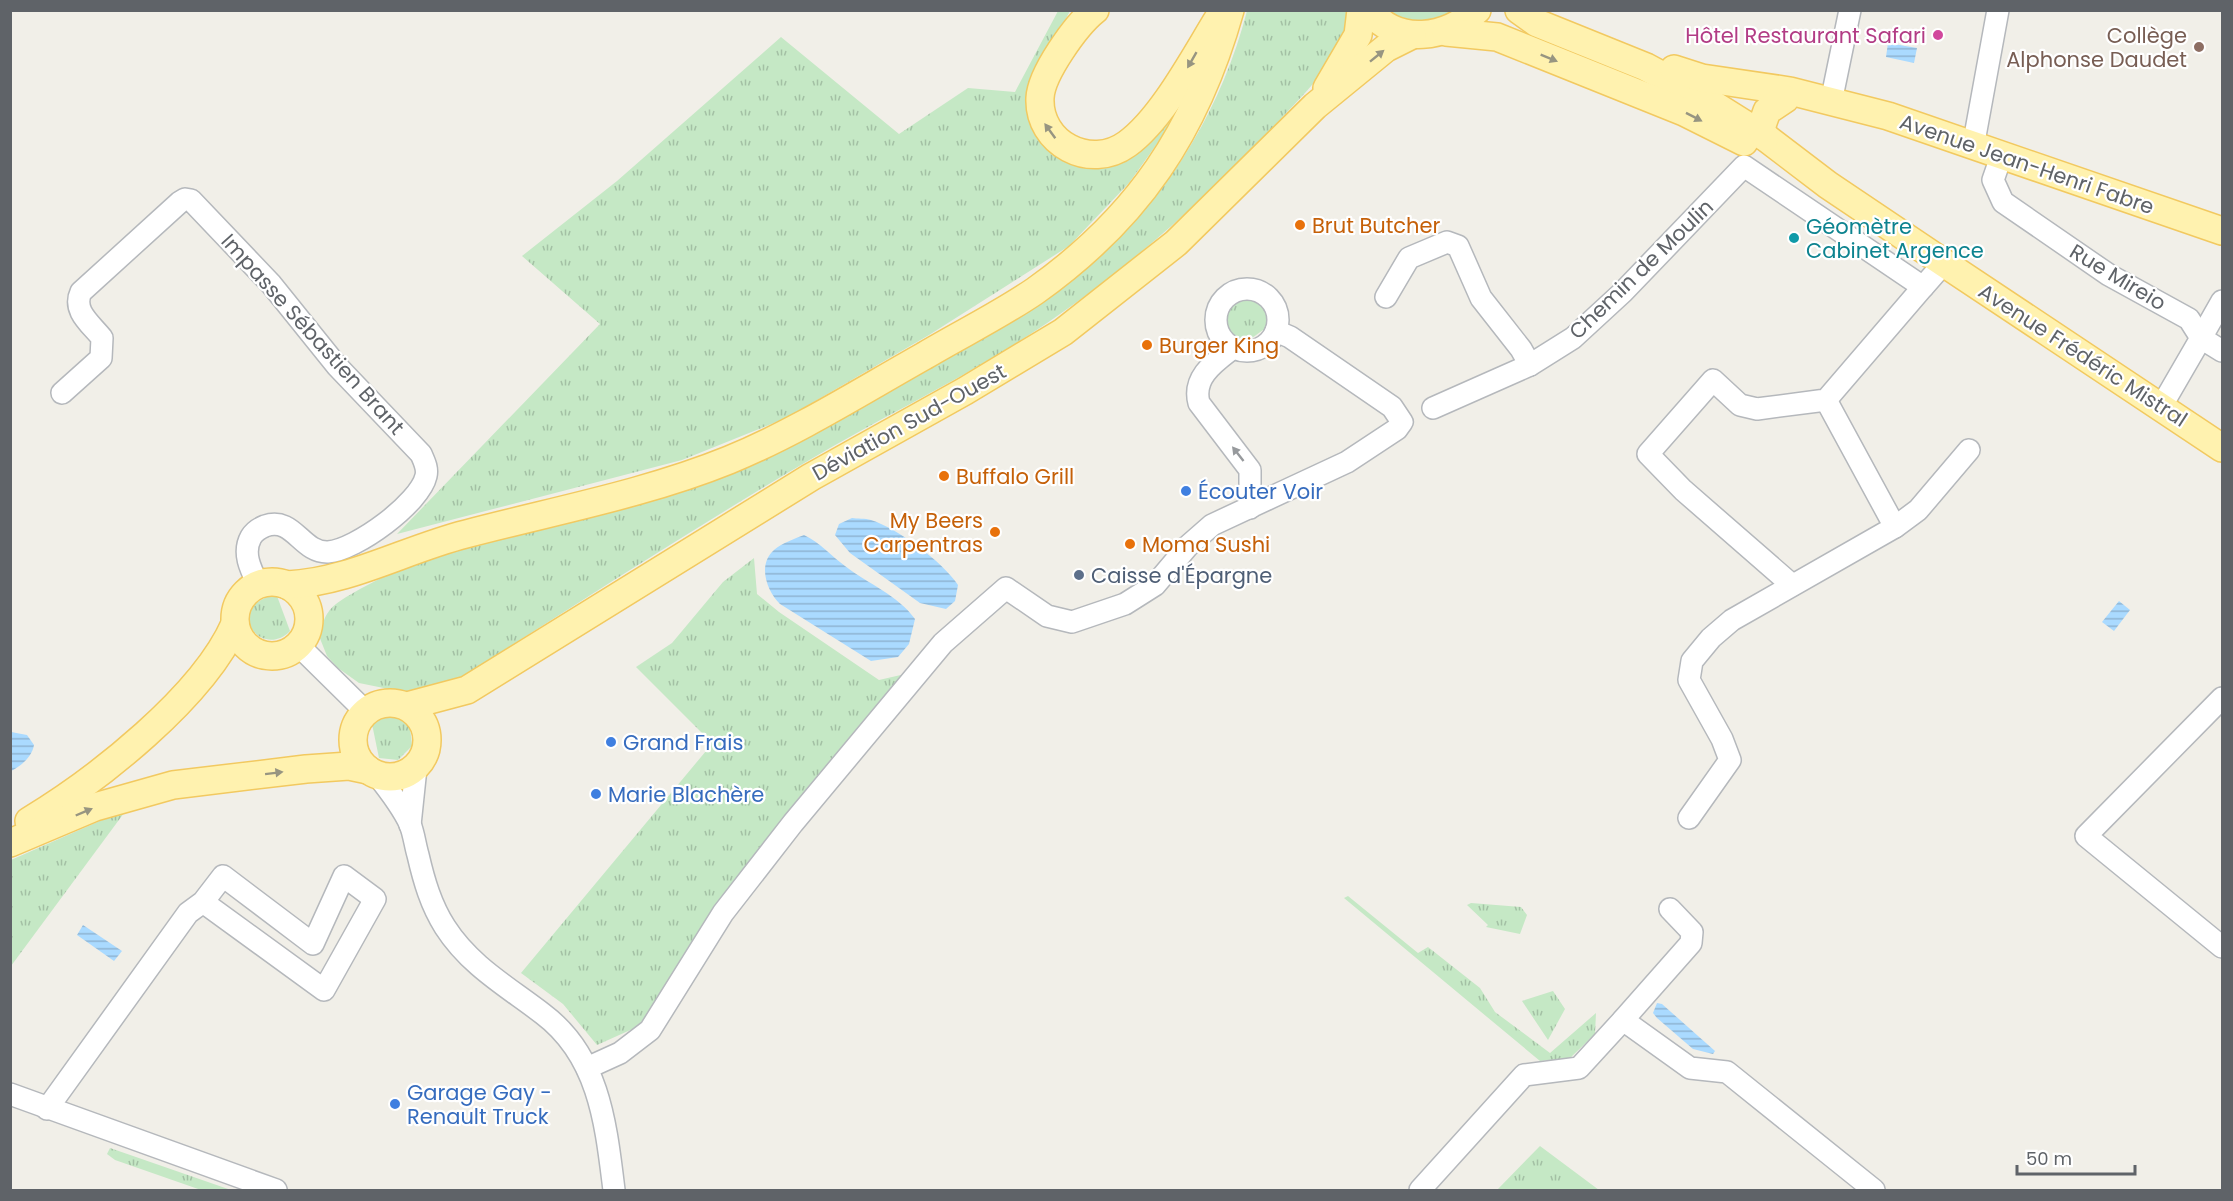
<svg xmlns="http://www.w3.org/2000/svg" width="2233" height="1201" font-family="Poppins,sans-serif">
	<defs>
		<pattern id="grass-tufts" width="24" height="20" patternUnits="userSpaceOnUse" patternTransform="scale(1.5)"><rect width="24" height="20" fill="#c5e8c5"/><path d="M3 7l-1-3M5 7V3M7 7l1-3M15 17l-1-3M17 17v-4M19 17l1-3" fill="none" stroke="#a3c0a4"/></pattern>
		<pattern id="water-rules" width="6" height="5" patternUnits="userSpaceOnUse" patternTransform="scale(1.5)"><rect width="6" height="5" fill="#aadaff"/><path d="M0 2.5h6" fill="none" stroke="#8eb4d2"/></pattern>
	</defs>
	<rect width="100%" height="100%" fill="#f1efe8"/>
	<g fill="url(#grass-tufts)">
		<polygon points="1058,11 1070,11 1051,46 1029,111 1052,155 1084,165 1175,110 1164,134 1129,183 1069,246 929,335 786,418 682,460 397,534 600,324 522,256 617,181 781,37 899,134 968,88 1015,92"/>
		<path d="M 1247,11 L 1350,11 C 1346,56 1306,91 1277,123 C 1197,208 1110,285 1010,347 C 944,388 873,422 806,462 C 686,533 569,609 452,683 L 418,695 L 359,683 L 338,668 L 327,656 L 319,636 C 322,629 323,620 327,614 C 334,602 349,596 360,589 C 460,535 579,524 687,490 C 762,466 830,425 898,386 C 946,359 996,333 1041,303 C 1144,234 1216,130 1247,11 Z"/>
		<path d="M 1388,11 L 1460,11 C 1431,23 1416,28 1388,11 Z"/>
		<polygon points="1249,295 1262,300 1271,317 1267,330 1263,330 1252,338 1251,342 1238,340 1227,332 1223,319 1231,301"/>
		<polygon points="754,558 757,594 779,612 879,680 905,674 663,996 637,1027 597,1045 563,1004 521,973 706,751 706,737 636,667 672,643 723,582"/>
		<path d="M 270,595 L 277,596 L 290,631 C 270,652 239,632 252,605 Z"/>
		<polygon points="382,716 401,718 410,727 412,746 398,760 379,758 372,724"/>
		<polygon points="127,809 11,966 11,860"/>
		<polygon points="1348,896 1418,953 1428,947 1480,988 1495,1012 1550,1053 1596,1013 1595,1034 1570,1058 1540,1061 1344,898"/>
		<polygon points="1471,903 1521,907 1527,915 1520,934 1486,927 1488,925 1467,905"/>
		<polygon points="1553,991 1565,1009 1548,1040 1522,1001"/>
		<polygon points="1540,1146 1599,1190 1497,1190"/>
		<polygon points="110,1148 231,1190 201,1190 115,1160 107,1154"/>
	</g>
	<g fill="url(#water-rules)">
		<polygon points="1888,43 1917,48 1914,63 1886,57"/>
		<path d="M 852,518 C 857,519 865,518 871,520 C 897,528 943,562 958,585 L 955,601 L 946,609 L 920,603 L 850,553 L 835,535 L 839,524 Z"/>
		<path d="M 804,535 C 821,543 830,555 845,566 C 868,584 898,595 915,619 L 909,644 L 898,657 L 871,661 L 780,604 C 767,591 757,565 774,550 C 782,543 794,539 804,535 Z"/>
		<polygon points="2119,601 2130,610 2114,631 2102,622"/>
		<path d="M 11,732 L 27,735 L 34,745 C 32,757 21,766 11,771 Z"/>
		<polygon points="83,925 122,951 114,961 77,935"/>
		<polygon points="1657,1003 1662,1004 1715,1051 1713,1054 1693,1049 1657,1018 1653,1013"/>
	</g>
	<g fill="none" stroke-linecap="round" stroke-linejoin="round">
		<defs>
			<g id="minor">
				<polyline points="1831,102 1850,10"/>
				<polyline points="1973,147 1998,10"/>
				<polyline points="2001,157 1993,180 2003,202 2109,275 2189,319 2201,338 2161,407"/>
				<circle cx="1247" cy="320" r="31"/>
				<polyline points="1386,297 1409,258 1447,242 1458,246 1481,298 1521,349 1530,365"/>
				<polyline points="2222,301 2201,338 2222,351"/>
				<path d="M 1233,348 C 1215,362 1192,377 1199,403 L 1250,470 L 1250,508"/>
				<path d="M 62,393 L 101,358 L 102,338 C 91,324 72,311 81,292 L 180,202 L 185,199 L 191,200 L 271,284 L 337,366 L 421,454 C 424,461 428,468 426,476 C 420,503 356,550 328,552 C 301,553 294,516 265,526 C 260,528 254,532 251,537 C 242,553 251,570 258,584"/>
				<polyline points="1433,408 1530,365 1573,338 1623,292 1744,166 1923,287 1944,263"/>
				<polyline points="1895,527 1918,510 1969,450"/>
				<polyline points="1792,585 1683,490 1648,454 1713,380 1740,405 1757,409 1826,400 1923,287"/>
				<polyline points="298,645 366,712"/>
				<polyline points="2222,698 2086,836 2222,947"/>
				<path d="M 377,775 C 389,790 402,807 410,824 C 414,834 415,845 418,855 C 424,881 431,905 445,927 C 470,966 508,987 543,1014 C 600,1057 606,1126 614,1190"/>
				<polyline points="1689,818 1730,760 1722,739 1689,680 1692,661 1711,638 1732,620 1895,527 1826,400"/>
				<polyline points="410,825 416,768"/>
				<polyline points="1623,1020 1691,943 1692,932 1670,909"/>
				<polyline points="587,1068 620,1053 650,1030 723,913 793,823 943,643 1006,588 1047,616 1072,622 1125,604 1155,585 1188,546 1212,525 1347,462 1397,429 1402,422 1392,407 1290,337 1276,331"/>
				<polyline points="10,1094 276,1190"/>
				<polyline points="47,1109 188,913 203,902 324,990 375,899 344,876 313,944 223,876 203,902"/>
				<polyline points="1420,1190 1524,1075 1579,1068 1623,1020 1690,1068 1727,1072 1874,1190"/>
			</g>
			<g id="major">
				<path d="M 1095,10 C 1076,25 1041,74 1040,98 C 1038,143 1090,171 1127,144 C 1162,119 1195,56 1218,19"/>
				<path d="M 1369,10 C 1398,47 1447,38 1477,10"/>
				<polyline points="1519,10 1537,23 1646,67 1698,95 1765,137 1828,185 1944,263 2222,448"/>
				<polyline points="1446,32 1497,37 1684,112 1744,142"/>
				<polyline points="1674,69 1702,78 1790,91 1888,116 2222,231"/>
				<polyline points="1327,88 1358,35 1361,10"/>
				<polyline points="1765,137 1761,128 1767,111 1785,99"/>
				<circle cx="272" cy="619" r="37"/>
				<path d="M 287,585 C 350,582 406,549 466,534 C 553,511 645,494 729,460 C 797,432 860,392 924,356 C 961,334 1000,315 1035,291 C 1138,218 1196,131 1230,10"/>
				<circle cx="390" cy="740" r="37"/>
				<polyline points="407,706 467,690 811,477 965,391 1063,332 1176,243 1315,106 1386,48 1412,35"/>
				<path d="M 29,821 C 97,780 203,697 235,624"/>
				<polyline points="10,843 95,807 173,785 306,769 349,766 368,770"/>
			</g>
		</defs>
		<use href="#minor" stroke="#b5b8bc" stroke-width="24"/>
		<use href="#major" stroke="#f2c960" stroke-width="30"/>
		<use href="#minor" stroke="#fff" stroke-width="21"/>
		<use href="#major" stroke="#fff2af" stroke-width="27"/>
	</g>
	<defs><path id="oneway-solid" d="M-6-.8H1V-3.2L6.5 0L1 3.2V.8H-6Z" transform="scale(1.5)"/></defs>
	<g fill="#979581">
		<use href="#oneway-solid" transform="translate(1377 56) rotate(-39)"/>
		<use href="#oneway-solid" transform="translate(1549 58) rotate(22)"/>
		<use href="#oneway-solid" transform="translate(1192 60) rotate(120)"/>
		<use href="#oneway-solid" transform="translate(1694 117) rotate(27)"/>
		<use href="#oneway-solid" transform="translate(1050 131) rotate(-126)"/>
		<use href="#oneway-solid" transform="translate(274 773) rotate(-7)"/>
		<use href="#oneway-solid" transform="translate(84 812) rotate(-23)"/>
	</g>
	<use fill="#979a9d" href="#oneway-solid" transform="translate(1238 454) rotate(-128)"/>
	<circle fill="#d1479c" stroke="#fff" stroke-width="2" cx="1938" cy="35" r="6"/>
	<circle fill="#8d6e63" stroke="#fff" stroke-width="2" cx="2199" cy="47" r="6"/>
	<g fill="#e8710a" stroke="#fff" stroke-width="2">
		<circle cx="1300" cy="225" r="6"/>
		<circle cx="1147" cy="345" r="6"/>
		<circle cx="944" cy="476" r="6"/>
		<circle cx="995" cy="532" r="6"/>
		<circle cx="1130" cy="544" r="6"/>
	</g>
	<circle fill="#0f9aa8" stroke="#fff" stroke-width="2" cx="1794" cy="238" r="6"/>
	<g fill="#3f7fe0" stroke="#fff" stroke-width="2">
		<circle cx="1186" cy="491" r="6"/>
		<circle cx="611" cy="742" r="6"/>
		<circle cx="596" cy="794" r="6"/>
		<circle cx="395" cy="1104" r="6"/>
	</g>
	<circle fill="#5c6f8a" stroke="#fff" stroke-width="2" cx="1079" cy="575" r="6"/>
	<g text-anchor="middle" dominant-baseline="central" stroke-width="4.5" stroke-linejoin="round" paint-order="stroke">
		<g font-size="21" fill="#b23c85" stroke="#fff" text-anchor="end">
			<text x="1926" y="35">Hôtel Restaurant Safari</text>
		</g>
		<g font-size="21" fill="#785e54" stroke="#fff" text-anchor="end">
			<text x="2187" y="35">Collège<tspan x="2187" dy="24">Alphonse Daudet</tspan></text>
		</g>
		<g font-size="21" fill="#5f6368" stroke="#fff">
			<text transform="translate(2027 164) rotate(19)">Avenue Jean-Henri Fabre</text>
			<text transform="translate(1641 269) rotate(-44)">Chemin de Moulin</text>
			<text transform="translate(2118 277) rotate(31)">Rue Mireio</text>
			<text transform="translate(313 334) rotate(48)">Impasse Sébastien Brant</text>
			<text transform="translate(2083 355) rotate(33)">Avenue Frédéric Mistral</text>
			<text transform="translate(909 422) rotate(-29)">Déviation Sud-Ouest</text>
		</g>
		<g font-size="21" fill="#c56008" stroke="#fff" text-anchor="start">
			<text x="1312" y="225">Brut Butcher</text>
			<text x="1159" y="345">Burger King</text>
			<text x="956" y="476">Buffalo Grill</text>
			<text x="983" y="520" text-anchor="end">My Beers<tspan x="983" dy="24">Carpentras</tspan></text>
			<text x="1142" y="544">Moma Sushi</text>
		</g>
		<g font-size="21" fill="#0d838f" stroke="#fff" text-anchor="start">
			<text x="1806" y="226">Géomètre<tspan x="1806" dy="24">Cabinet Argence</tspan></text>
		</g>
		<g font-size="21" fill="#366cbe" stroke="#fff" text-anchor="start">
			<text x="1198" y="491">Écouter Voir</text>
			<text x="623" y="742">Grand Frais</text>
			<text x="608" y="794">Marie Blachère</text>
			<text x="407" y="1092">Garage Gay -<tspan x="407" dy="24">Renault Truck</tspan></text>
		</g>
		<g font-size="21" fill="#4e5e75" stroke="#fff" text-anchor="start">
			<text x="1091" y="575">Caisse d'Épargne</text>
		</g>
	</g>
	<rect width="2233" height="1201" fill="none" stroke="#5f6368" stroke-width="24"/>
	<path d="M2017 1165v9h118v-9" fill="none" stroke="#5f6368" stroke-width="3"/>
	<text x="2026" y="1165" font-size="18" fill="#5f6368" stroke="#ffffff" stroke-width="4.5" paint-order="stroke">50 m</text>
</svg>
